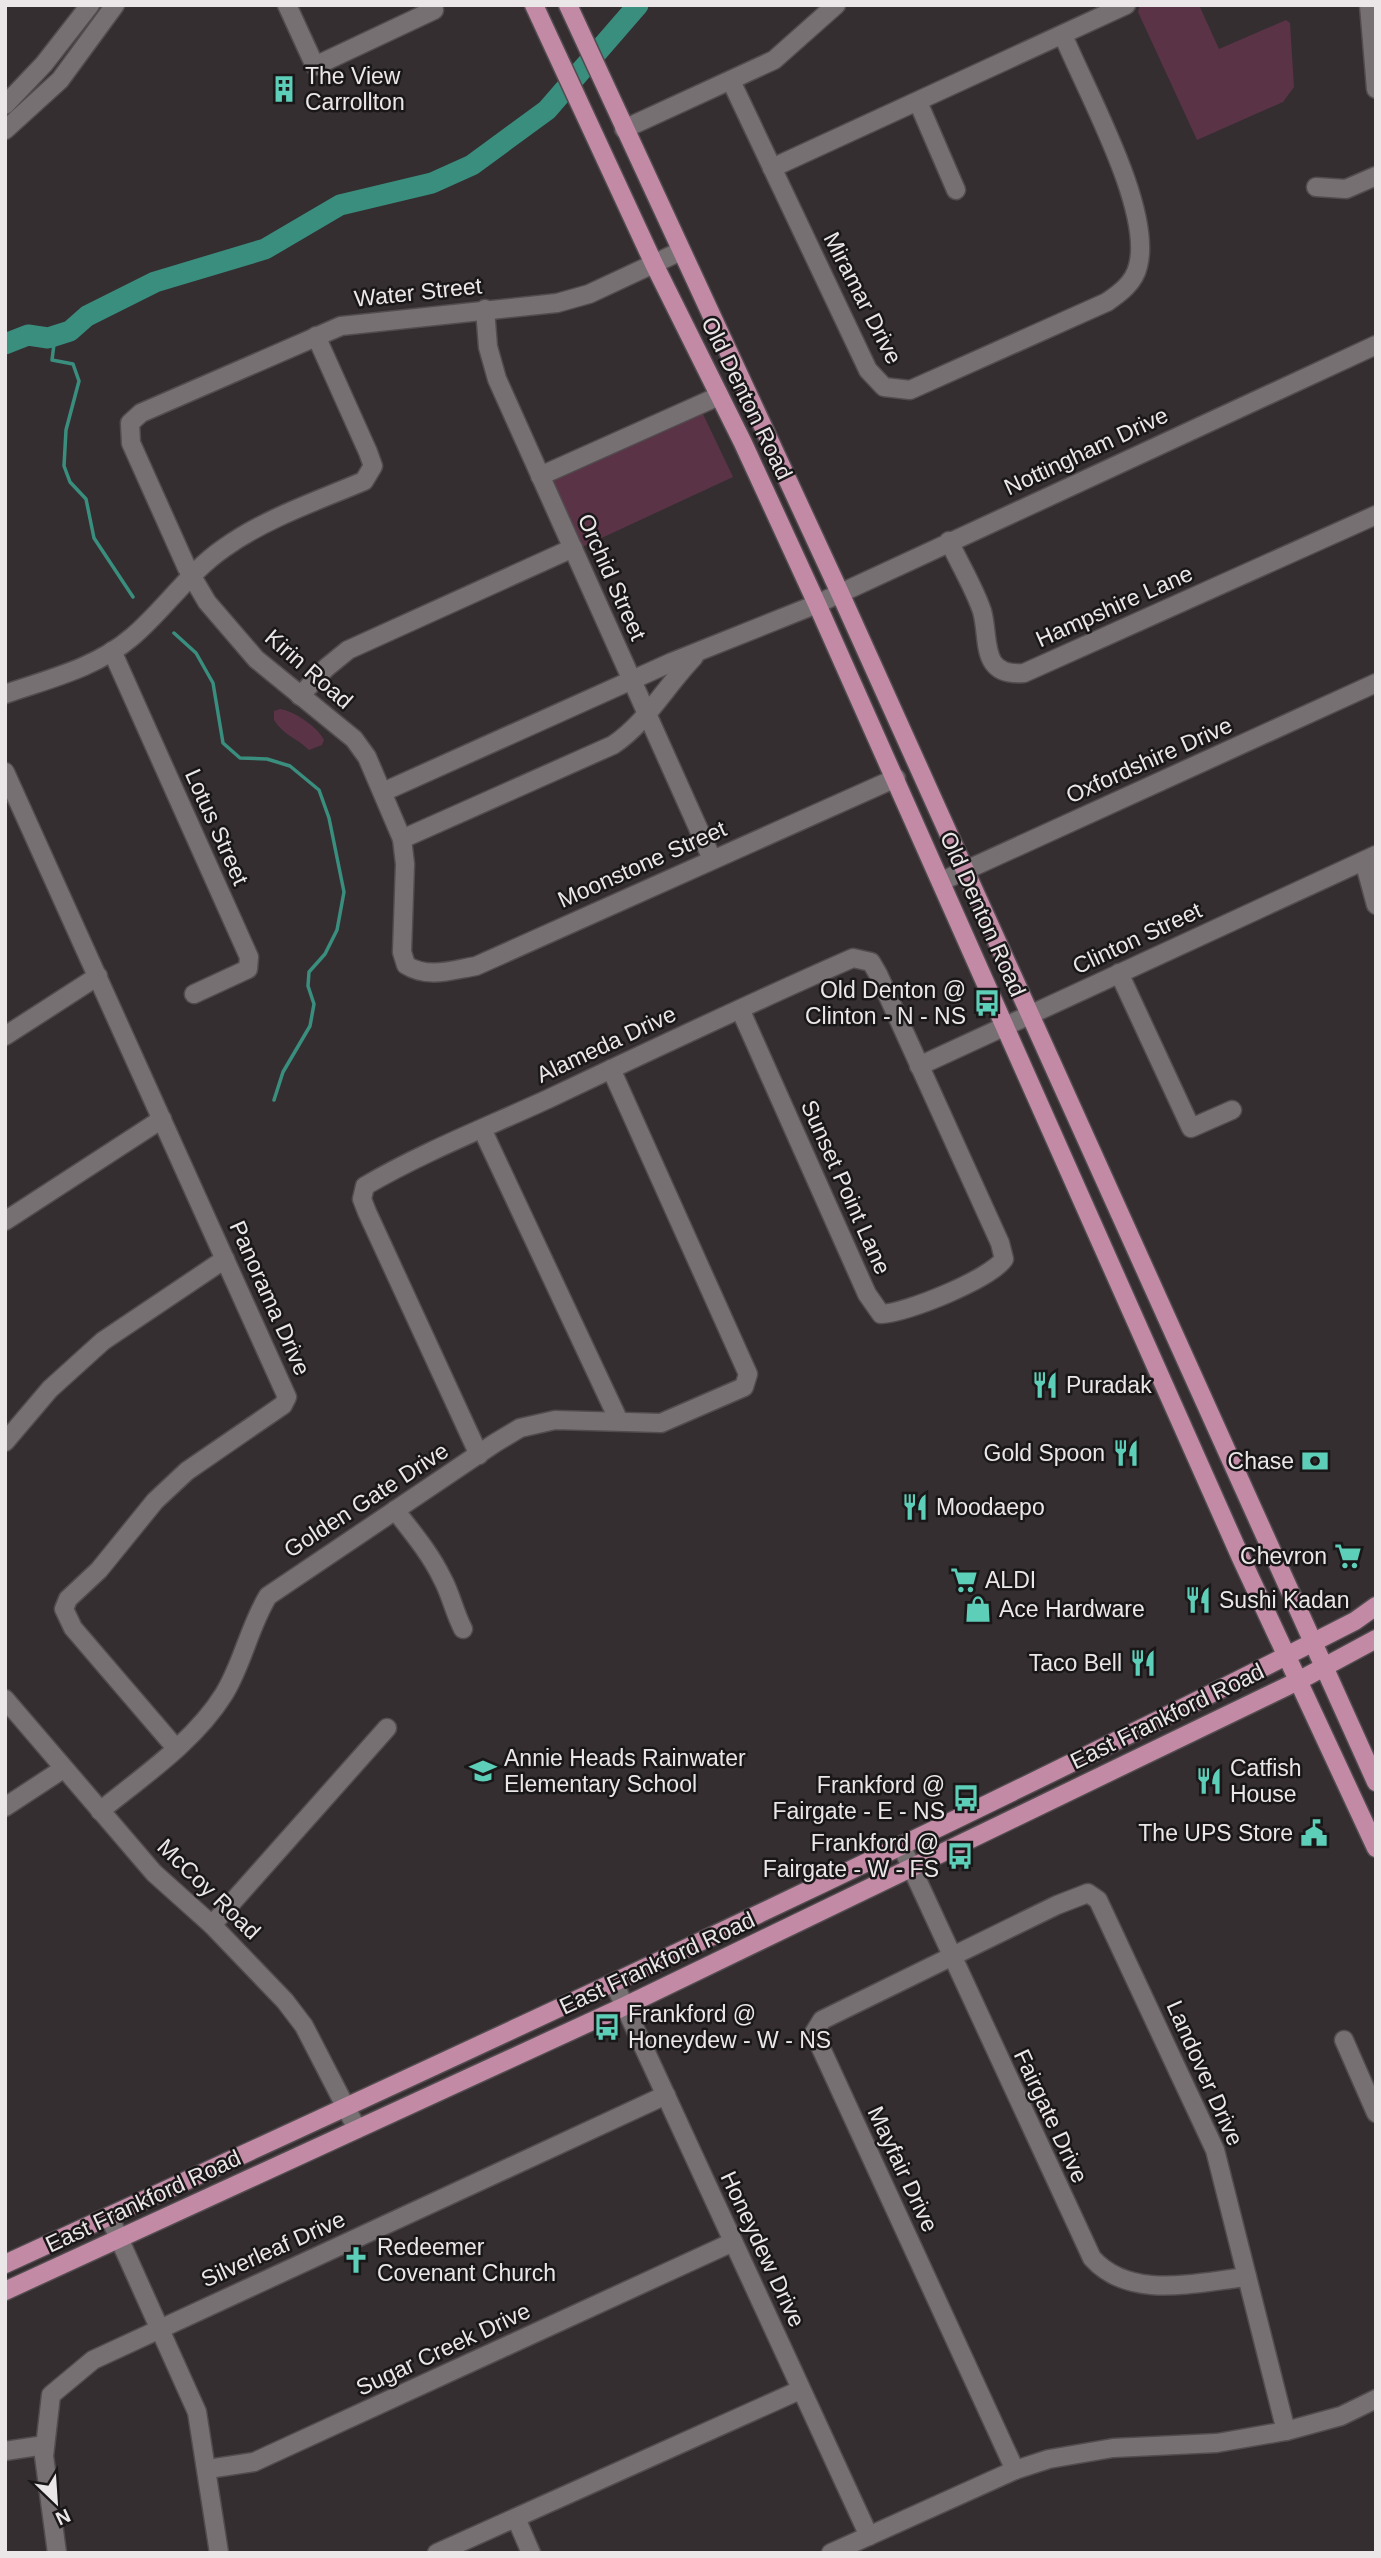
<svg xmlns="http://www.w3.org/2000/svg" width="1381" height="2558" font-family="Arial,sans-serif">
	<rect width="100%" height="100%" fill="#342e31"/>
	<g fill="#5a3346">
		<polygon points="1140,5 1199,5 1219,49 1286,20 1290,23 1294,87 1283,102 1197,140 1138,12"/>
		<polygon points="702,412 733,477 580,548 552,484 556,477"/>
		<path d="M 280,709 C 294,711 318,727 324,740 L 322,745 L 309,750 C 297,738 283,735 274,720 L 274,711 Z"/>
	</g>
	<g fill="none" stroke-linecap="round" stroke-linejoin="round">
		<g stroke="#3a8e7e" stroke-width="3.5">
			<polyline points="55,336 52,360 73,364 79,381 66,430 64,466 70,482 86,499 94,538 133,597"/>
			<polyline points="174,633 196,653 213,683 223,743 240,758 267,759 290,766 319,790 329,818 344,892 337,930 325,954 309,972 308,986 314,1004 310,1026 283,1072 274,1100"/>
		</g>
		<polyline stroke="#3a8e7e" stroke-width="21" points="5,344 28,335 48,338 70,331 87,316 155,282 265,249 340,205 432,183 472,165 547,110 638,5"/>
		<defs>
			<g id="minor">
				<polyline points="287,5 315,66 434,10 433,5"/>
				<polyline points="1369,5 1376,89"/>
				<path d="M 731,81 L 868,370 L 884,387 L 910,390 L 1107,302 C 1120,293 1134,283 1138,266 C 1153,210 1086,91 1063,35"/>
				<polyline points="918,102 956,190"/>
				<polyline points="5,105 44,64 90,5"/>
				<polyline points="624,129 774,60 836,5"/>
				<polyline points="5,130 60,80 115,5"/>
				<polyline points="772,168 1126,5"/>
				<polyline points="1316,187 1346,189 1376,176"/>
				<path d="M 681,251 L 589,294 L 557,303 L 341,326 L 141,413 L 130,423 L 131,443 L 187,568 L 207,602 L 256,659 L 354,739 L 367,757 L 402,839 L 405,864 L 402,952 L 406,965 C 428,979 452,970 476,966 L 896,778"/>
				<polyline points="485,309 488,347 497,379 712,859"/>
				<polyline points="540,476 719,396"/>
				<path d="M 949,541 C 959,563 974,587 982,611 C 990,639 979,677 1024,673 L 1376,515"/>
				<polyline points="112,651 249,957 248,969 194,994"/>
				<path d="M 5,694 C 48,679 96,668 132,637 C 164,610 189,572 224,548 C 266,518 317,501 364,481 L 373,466 L 368,452 L 316,336"/>
				<polyline points="300,696 326,668 348,650 573,548"/>
				<polyline points="5,772 287,1397 283,1405 187,1471 155,1501 99,1570 68,1599 64,1609 73,1628 175,1747"/>
				<polyline points="383,792 672,662 817,604 1376,345"/>
				<path d="M 402,839 L 613,745 C 646,723 666,686 694,657"/>
				<polyline points="1364,861 1376,905"/>
				<polyline points="942,881 1376,683"/>
				<polyline points="1119,973 1191,1128 1232,1110"/>
				<polyline points="5,1036 98,976"/>
				<polyline points="919,1066 1376,855"/>
				<polyline points="482,1129 619,1421"/>
				<polyline points="5,1221 162,1119"/>
				<polyline points="5,1442 50,1389 103,1341 225,1259"/>
				<path d="M 479,1455 L 367,1212 L 362,1199 L 365,1186 C 423,1152 487,1127 548,1099 C 649,1051 750,1003 853,958 L 871,962 L 878,974 L 1000,1243 L 1004,1259 C 990,1279 907,1313 881,1314 L 867,1294 L 740,1009"/>
				<path d="M 395,1510 C 412,1532 430,1553 442,1578 C 451,1594 454,1612 463,1629"/>
				<polyline points="5,1699 154,1873 212,1925 285,2001 304,2026 357,2129"/>
				<polyline points="5,1807 63,1769"/>
				<path d="M 100,1811 C 142,1777 195,1741 224,1694 C 243,1663 249,1627 268,1596 L 495,1443 L 520,1428 L 555,1420 L 661,1423 L 744,1387 L 748,1374 L 611,1069"/>
				<path d="M 901,1845 L 1092,2258 C 1130,2301 1197,2282 1247,2277"/>
				<polyline points="212,1925 387,1728"/>
				<polyline points="614,1983 869,2536"/>
				<polyline points="1344,2040 1376,2113"/>
				<polyline points="109,2216 197,2412 219,2553"/>
				<polyline points="5,2451 45,2445"/>
				<polyline points="208,2469 254,2462 733,2242"/>
				<polyline points="1015,2470 814,2033 822,2020 1057,1905 1088,1893 1098,1900 1215,2150 1286,2431"/>
				<polyline points="516,2518 531,2553"/>
				<polyline points="57,2553 44,2456 51,2395 93,2360 666,2095"/>
				<polyline points="437,2553 800,2390"/>
				<polyline points="831,2553 1015,2470 1049,2459 1113,2448 1217,2443 1286,2431 1341,2416 1376,2399"/>
			</g>
			<g id="major">
				<polyline points="534,5 654,264 743,443 817,604 1241,1558 1376,1848"/>
				<polyline points="568,5 840,593 1376,1782"/>
				<path d="M 5,2264 C 458,2056 911,1848 1355,1621 L 1376,1606"/>
				<polyline points="5,2291 625,2006 1300,1680 1376,1639"/>
			</g>
		</defs>
		<use href="#minor" stroke="#524c4f" stroke-width="21"/>
		<use href="#major" stroke="#524c4f" stroke-width="21"/>
		<use href="#minor" stroke="#777073" stroke-width="18"/>
		<use href="#major" stroke="#c38aa6" stroke-width="18"/>
	</g>
	<defs>
		<symbol id="building-bare" viewBox="-9 -9 18 18"><path d="M-4-6H4V6H1V3H-1V6H-4ZM-2.5-4.3h1.7v1.8h-1.7ZM.8-4.3h1.7v1.8H.8ZM-2.5-1h1.7V.8h-1.7ZM.8-1h1.7V.8H.8Z" fill="#5dceb8" stroke="#1a1718" stroke-width="2.5" paint-order="stroke"/></symbol>
		<symbol id="bus-bare" viewBox="-9 -9 18 18"><path d="M-5-6H5V4H4V6H2V4H-2V6H-4V4H-5ZM-3.5-4V0h7V-4ZM-3.5 1.2v1.5H-2V1.2ZM2 1.2v1.5H3.5V1.2Z" fill="#5dceb8" stroke="#1a1718" stroke-width="2.5" paint-order="stroke"/></symbol>
		<symbol id="restaurant-bare" viewBox="-9 -9 18 18"><path d="M-5-6h1v4h1v-4h1v4h1v-4h1v5L-1.5 .5V6h-2V.5L-5-1ZM5-6V6H3V1.5H1.5Q1.5-4 5-6Z" fill="#5dceb8" stroke="#1a1718" stroke-width="2.5" paint-order="stroke"/></symbol>
		<symbol id="bank-bare" viewBox="-9 -9 18 18"><path d="M-6-4H6V4H-6ZM0-2.3a2.3 2.3 0 1 0 0 4.6a2.3 2.3 0 1 0 0-4.6Z" fill="#5dceb8" stroke="#1a1718" stroke-width="2.5" paint-order="stroke"/></symbol>
		<symbol id="supermarket-bare" viewBox="-9 -9 18 18"><path d="M-6-5.5h2.5l.6 2H6L4.5 2H-2.5L-4.4-4H-6ZM-1.5 3.2a1.3 1.3 0 1 0 .1 0ZM3 3.2a1.3 1.3 0 1 0 .1 0Z" fill="#5dceb8" stroke="#1a1718" stroke-width="2.5" paint-order="stroke"/></symbol>
		<symbol id="shop-bare" viewBox="-9 -9 18 18"><path d="M-5-2.5h2.3a2.7 3.5 0 0 1 5.4 0H5L5.5 6h-11ZM-1.5-2.5h3a1.5 2.3 0 0 0-3 0Z" fill="#5dceb8" stroke="#1a1718" stroke-width="2.5" paint-order="stroke"/></symbol>
		<symbol id="school-bare" viewBox="-9 -9 18 18"><path d="M0-5L7-2L0 1L-7-2ZM-4 1L0 2.5L4 1V4Q0 6-4 4Z" fill="#5dceb8" stroke="#1a1718" stroke-width="2.5" paint-order="stroke"/></symbol>
		<symbol id="civic-bare" viewBox="-9 -9 18 18"><path d="M-.6-6.5H3V-4.5H.6V-3L4-1V1h2V6H-6V1h2V-1L-.6-3ZM-1.2 2.5V6h2.4V2.5Z" fill="#5dceb8" stroke="#1a1718" stroke-width="2.5" paint-order="stroke"/></symbol>
		<symbol id="church-bare" viewBox="-9 -9 18 18"><path d="M-1.2-6h2.4v3.5h3.3v2.4h-3.3V6h-2.4V-.1h-3.3v-2.4h3.3Z" fill="#5dceb8" stroke="#1a1718" stroke-width="2.5" paint-order="stroke"/></symbol>
	</defs>
	<g fill-rule="evenodd">
		<use href="#building-bare" x="265" y="70" width="38" height="38"/>
		<use href="#bus-bare" x="968" y="984" width="38" height="38"/>
		<use href="#restaurant-bare" x="1026" y="1366" width="38" height="38"/>
		<use href="#restaurant-bare" x="1107" y="1434" width="38" height="38"/>
		<use href="#bank-bare" x="1296" y="1442" width="38" height="38"/>
		<use href="#restaurant-bare" x="896" y="1488" width="38" height="38"/>
		<use href="#supermarket-bare" x="1329" y="1537" width="38" height="38"/>
		<use href="#supermarket-bare" x="945" y="1561" width="38" height="38"/>
		<use href="#restaurant-bare" x="1179" y="1581" width="38" height="38"/>
		<use href="#shop-bare" x="959" y="1590" width="38" height="38"/>
		<use href="#restaurant-bare" x="1124" y="1644" width="38" height="38"/>
		<use href="#school-bare" x="464" y="1752" width="38" height="38"/>
		<use href="#restaurant-bare" x="1190" y="1762" width="38" height="38"/>
		<use href="#bus-bare" x="947" y="1779" width="38" height="38"/>
		<use href="#civic-bare" x="1295" y="1814" width="38" height="38"/>
		<use href="#bus-bare" x="941" y="1837" width="38" height="38"/>
		<use href="#bus-bare" x="588" y="2008" width="38" height="38"/>
		<use href="#church-bare" x="337" y="2241" width="38" height="38"/>
	</g>
	<g text-anchor="middle" dominant-baseline="central" stroke-width="5" stroke-linejoin="round" paint-order="stroke">
		<g font-size="23" fill="#ebe7e9" stroke="#1a1718" text-anchor="start">
			<text x="305" y="76">The View<tspan x="305" dy="26">Carrollton</tspan></text>
			<text x="966" y="990" text-anchor="end">Old Denton @<tspan x="966" dy="26">Clinton - N - NS</tspan></text>
			<text x="1066" y="1385">Puradak</text>
			<text x="1105" y="1453" text-anchor="end">Gold Spoon</text>
			<text x="1294" y="1461" text-anchor="end">Chase</text>
			<text x="936" y="1507">Moodaepo</text>
			<text x="1327" y="1556" text-anchor="end">Chevron</text>
			<text x="985" y="1580">ALDI</text>
			<text x="1219" y="1600">Sushi Kadan</text>
			<text x="999" y="1609">Ace Hardware</text>
			<text x="1122" y="1663" text-anchor="end">Taco Bell</text>
			<text x="504" y="1758">Annie Heads Rainwater<tspan x="504" dy="26">Elementary School</tspan></text>
			<text x="1230" y="1768">Catfish<tspan x="1230" dy="26">House</tspan></text>
			<text x="945" y="1785" text-anchor="end">Frankford @<tspan x="945" dy="26">Fairgate - E - NS</tspan></text>
			<text x="1293" y="1833" text-anchor="end">The UPS Store</text>
			<text x="939" y="1843" text-anchor="end">Frankford @<tspan x="939" dy="26">Fairgate - W - FS</tspan></text>
			<text x="628" y="2014">Frankford @<tspan x="628" dy="26">Honeydew - W - NS</tspan></text>
			<text x="377" y="2247">Redeemer<tspan x="377" dy="26">Covenant Church</tspan></text>
		</g>
		<g font-size="23" fill="#ebe7e9" stroke="#1a1718">
			<text transform="translate(418 292) rotate(-6)">Water Street</text>
			<text transform="translate(863 298) rotate(63)">Miramar Drive</text>
			<text transform="translate(747 398) rotate(64)">Old Denton Road</text>
			<text transform="translate(1086 451) rotate(-25)">Nottingham Drive</text>
			<text transform="translate(612 577) rotate(66)">Orchid Street</text>
			<text transform="translate(1114 606) rotate(-24)">Hampshire Lane</text>
			<text transform="translate(309 669) rotate(41)">Kirin Road</text>
			<text transform="translate(1149 760) rotate(-24)">Oxfordshire Drive</text>
			<text transform="translate(217 827) rotate(66)">Lotus Street</text>
			<text transform="translate(642 864) rotate(-24)">Moonstone Street</text>
			<text transform="translate(983 914) rotate(66)">Old Denton Road</text>
			<text transform="translate(1137 938) rotate(-25)">Clinton Street</text>
			<text transform="translate(606 1044) rotate(-25)">Alameda Drive</text>
			<text transform="translate(846 1187) rotate(66)">Sunset Point Lane</text>
			<text transform="translate(270 1298) rotate(66)">Panorama Drive</text>
			<text transform="translate(366 1500) rotate(-33)">Golden Gate Drive</text>
			<text transform="translate(1167 1716) rotate(-26)">East Frankford Road</text>
			<text transform="translate(209 1889) rotate(44)">McCoy Road</text>
			<text transform="translate(657 1963) rotate(-25)">East Frankford Road</text>
			<text transform="translate(1205 2073) rotate(66)">Landover Drive</text>
			<text transform="translate(1051 2116) rotate(65)">Fairgate Drive</text>
			<text transform="translate(903 2169) rotate(65)">Mayfair Drive</text>
			<text transform="translate(143 2201) rotate(-25)">East Frankford Road</text>
			<text transform="translate(273 2249) rotate(-24)">Silverleaf Drive</text>
			<text transform="translate(763 2249) rotate(65)">Honeydew Drive</text>
			<text transform="translate(443 2349) rotate(-25)">Sugar Creek Drive</text>
		</g>
	</g>
	<rect width="1381" height="2558" fill="none" stroke="#ebe7e9" stroke-width="14"/>
	<g transform="translate(56 2502) rotate(155)" stroke="#1a1718" stroke-width="5" paint-order="stroke">
	<path d="M0-5L12 26L0 18L-12 26Z" fill="#ebe7e9"/>
	<text y="-10" font-size="19" font-weight="bold" text-anchor="middle" fill="#ebe7e9">N</text>
	</g>
</svg>
